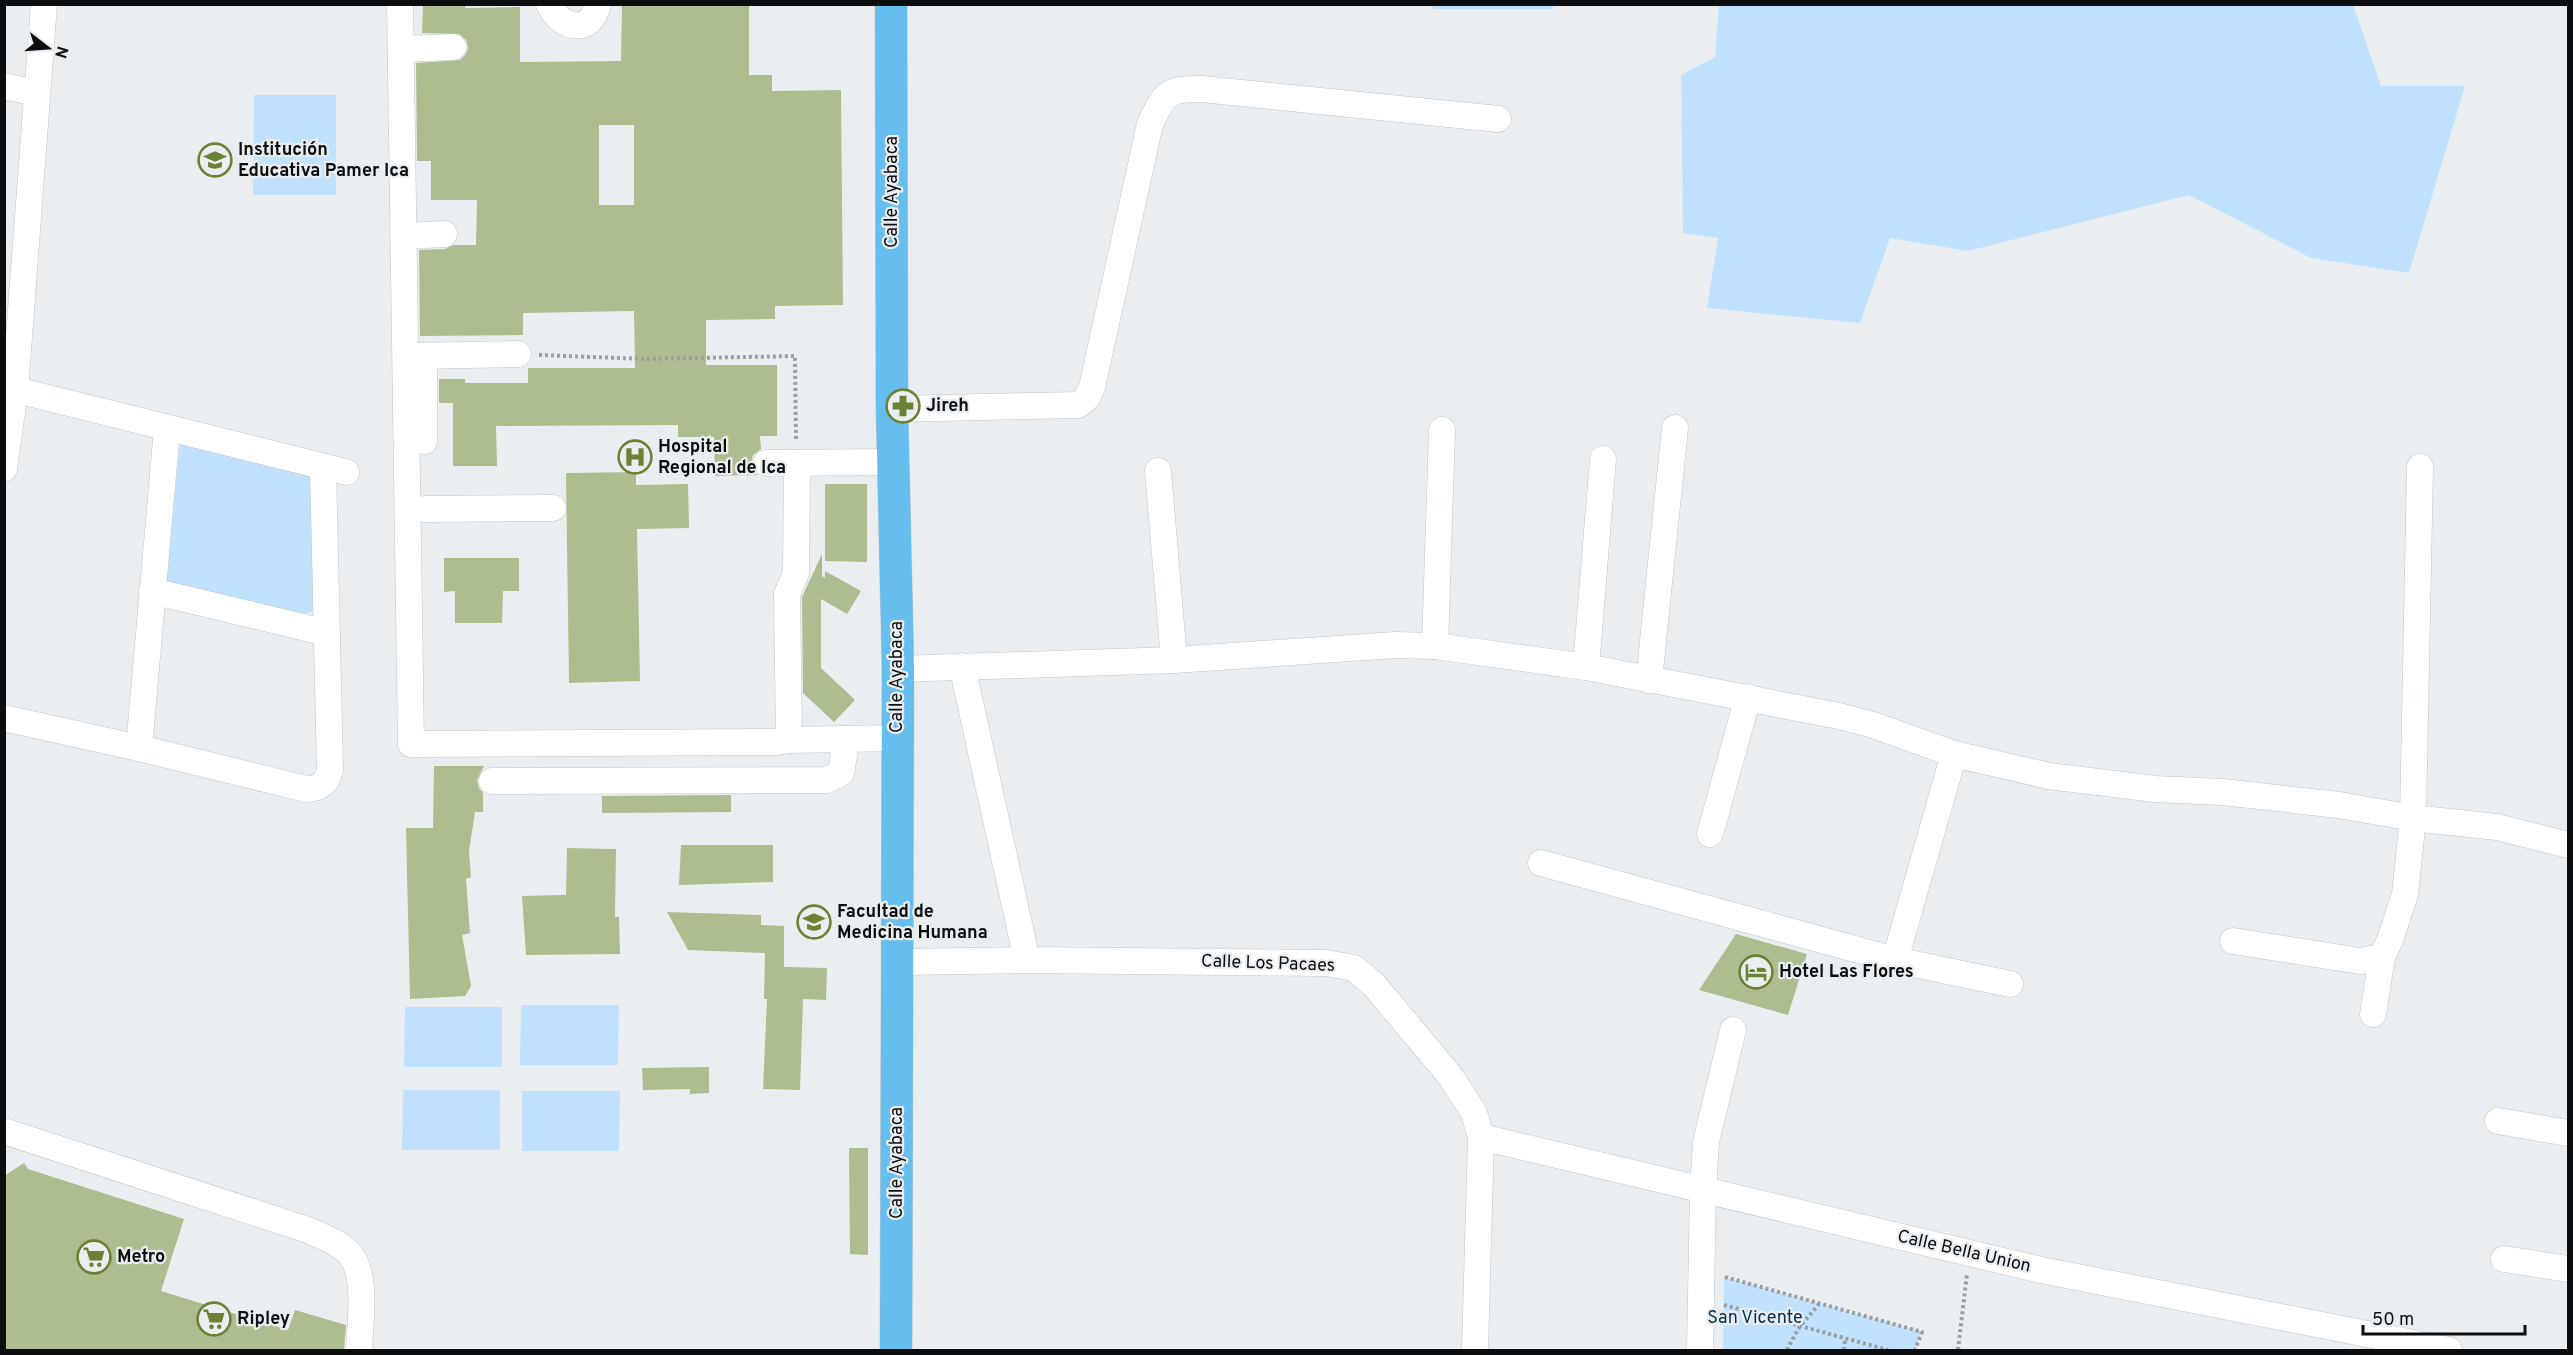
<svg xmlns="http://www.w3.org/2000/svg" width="2573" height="1355" font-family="Overpass,sans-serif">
	<rect width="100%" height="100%" fill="#ebeef1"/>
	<g fill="#c1e2fe">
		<polygon points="1432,5 1432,4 1553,5 1553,9 1433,9"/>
		<polygon points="2353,5 2381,86 2465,86 2409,273 2311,258 2189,195 1968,251 1890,238 1860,323 1707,308 1718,238 1683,233 1681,75 1715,57 1719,5"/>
		<polygon points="254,95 336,95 336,195 253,195"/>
		<polygon points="181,436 310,468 314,605 312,611 305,614 165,581"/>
		<polygon points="521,1005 619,1005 618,1065 520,1065"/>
		<polygon points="405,1007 502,1007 502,1067 404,1067"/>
		<polygon points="403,1090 500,1090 500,1150 402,1150"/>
		<polygon points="522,1091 620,1091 619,1151 522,1151"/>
		<polygon points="1724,1277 1922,1332 1915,1350 1723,1350"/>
	</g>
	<g fill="#adbd8f" fill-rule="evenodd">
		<path d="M 423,4 L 465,4 L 465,8 L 520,7 L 520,62 L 621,61 L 622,4 L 749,4 L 749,75 L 772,75 L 772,91 L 841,90 L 843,305 L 775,306 L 775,319 L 706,320 L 706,365 L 777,365 L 777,436 L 760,436 L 761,449 L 753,455 L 751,463 L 757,475 L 715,476 L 714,437 L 678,437 L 678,425 L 496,426 L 497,466 L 453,466 L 453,403 L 439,403 L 439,379 L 465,379 L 465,383 L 528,383 L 528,368 L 635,368 L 634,311 L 523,313 L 523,335 L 420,336 L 419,250 L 445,249 L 453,245 L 476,245 L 477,200 L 431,200 L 431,161 L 417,161 L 416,63 L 460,60 L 466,54 L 468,47 L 466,40 L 459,34 L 422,33 ZM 599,125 L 634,125 L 634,205 L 599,205 Z"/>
		<polygon points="636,472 636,485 688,484 689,528 637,529 640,681 569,683 566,473"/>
		<polygon points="825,484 867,484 867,562 825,561"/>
		<polygon points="822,554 822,576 825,578 825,571 861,591 847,614 821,599 821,668 855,700 834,722 803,693 802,597"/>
		<polygon points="444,558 519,558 519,591 503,591 502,623 455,623 455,591 444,592"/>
		<polygon points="434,766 484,766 477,780 479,788 483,793 483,812 475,812 469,851 471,877 466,879 470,933 462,935 471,986 465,996 410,999 406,828 433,828"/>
		<polygon points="731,795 731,812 602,813 602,796"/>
		<polygon points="681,845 773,845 773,882 679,885"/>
		<polygon points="567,848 616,849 615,917 619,917 620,954 526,955 522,896 566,895"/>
		<polygon points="667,912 761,915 761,925 784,926 784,967 827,968 826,1000 803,999 800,1090 763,1089 767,999 764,999 765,953 688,950"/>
		<polygon points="1736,934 1807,954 1788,1015 1699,990"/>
		<polygon points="709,1067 709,1093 690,1094 690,1089 643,1090 642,1068"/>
		<polygon points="849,1148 868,1148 868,1255 850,1254"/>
		<polygon points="24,1163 28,1169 184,1219 161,1291 288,1330 295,1310 346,1325 344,1350 4,1350 4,1176"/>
	</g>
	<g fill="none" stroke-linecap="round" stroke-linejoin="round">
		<defs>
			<g id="minor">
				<polyline points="400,4 411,744 777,742 789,740 898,738"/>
				<path d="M 549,4 C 560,29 591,36 598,4"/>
				<polyline points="401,49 453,47"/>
				<polyline points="4,86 36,93"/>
				<polyline points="404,236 444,234"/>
				<polyline points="408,356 518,354"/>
				<polyline points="424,356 424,441"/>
				<polyline points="4,387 346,472"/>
				<path d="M 892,409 L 1078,405 L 1087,398 L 1092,387 L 1150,124 C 1165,92 1167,89 1202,89 L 1498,119"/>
				<polyline points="766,463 894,462"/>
				<polyline points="4,469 15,390 44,4"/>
				<polyline points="1158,471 1174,660"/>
				<polyline points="425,509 553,508"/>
				<polyline points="152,591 327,633"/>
				<polyline points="1435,646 1442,430"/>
				<polyline points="962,666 1027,960"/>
				<polyline points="1586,667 1603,459"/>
				<polyline points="898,669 1174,660 1395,645 1435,646 1586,667 1839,716 1873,725 1954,754 2049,776 2155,789 2223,792 2339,805 2413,818 2497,827 2568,845"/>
				<polyline points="1649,680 1675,428"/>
				<path d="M 4,718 L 139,748 L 306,789 C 319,789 327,783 330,770 L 323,467"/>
				<polyline points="789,740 787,594 796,573 797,463"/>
				<polyline points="139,748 167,429"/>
				<polyline points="492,781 827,780 841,773 844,755 842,739"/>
				<polyline points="1710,834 1748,697"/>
				<polyline points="1541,863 1895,960 2010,984"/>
				<polyline points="2233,941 2360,961 2382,957"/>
				<polyline points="1895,960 1954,754"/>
				<polyline points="897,962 1027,960 1326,963 1354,968 1374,985 1451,1077 1474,1113 1481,1137 1475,1350"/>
				<polyline points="2373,1014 2382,957 2390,940 2405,894 2413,818 2420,467"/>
				<polyline points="2498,1121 2568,1133"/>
				<path d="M 4,1131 L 308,1230 C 323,1237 342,1243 352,1257 C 367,1278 360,1325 359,1350"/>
				<polyline points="1481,1137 2041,1270 2449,1350"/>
				<polyline points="2504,1259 2568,1269"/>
				<polyline points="1700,1350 1703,1191 1706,1142 1733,1030"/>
			</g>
			<polyline id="major" points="891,4 892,409 898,669 896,1350"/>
		</defs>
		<use href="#minor" stroke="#c2c5c7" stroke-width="27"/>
		<use href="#major" stroke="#cacaca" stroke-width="33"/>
		<g stroke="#9c9fa1" stroke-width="4" stroke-dasharray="3 3" stroke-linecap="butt">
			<polyline points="539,355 646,359 795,356 796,441"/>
			<polyline points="1725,1277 1922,1332 1915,1350"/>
			<polyline points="1724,1305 1888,1350"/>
			<polyline points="1787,1350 1798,1329 1819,1304"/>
			<polyline points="1844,1350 1845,1339"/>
			<polyline points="1958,1350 1967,1274"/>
		</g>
		<use href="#minor" stroke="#fff" stroke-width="26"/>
		<use href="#major" stroke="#66beee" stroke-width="32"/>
	</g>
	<defs>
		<symbol id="school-ring" viewBox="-11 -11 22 22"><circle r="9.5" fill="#ebeef1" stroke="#6b8133" stroke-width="1.5"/><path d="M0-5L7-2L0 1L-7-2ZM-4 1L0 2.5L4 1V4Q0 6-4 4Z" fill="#6b8133"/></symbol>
		<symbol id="pharmacy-ring" viewBox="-11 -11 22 22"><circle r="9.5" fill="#ebeef1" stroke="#6b8133" stroke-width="1.5"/><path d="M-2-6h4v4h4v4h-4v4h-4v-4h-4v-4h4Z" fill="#6b8133"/></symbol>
		<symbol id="hospital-ring" viewBox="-11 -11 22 22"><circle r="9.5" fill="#ebeef1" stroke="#6b8133" stroke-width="1.5"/><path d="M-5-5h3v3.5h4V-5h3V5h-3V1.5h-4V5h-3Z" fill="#6b8133"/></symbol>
		<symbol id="hotel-ring" viewBox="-11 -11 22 22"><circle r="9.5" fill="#ebeef1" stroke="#6b8133" stroke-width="1.5"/><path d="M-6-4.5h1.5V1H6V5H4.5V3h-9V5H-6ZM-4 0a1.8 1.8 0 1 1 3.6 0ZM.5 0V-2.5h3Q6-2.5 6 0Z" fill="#6b8133"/></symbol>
		<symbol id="supermarket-ring" viewBox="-11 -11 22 22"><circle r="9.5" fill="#ebeef1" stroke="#6b8133" stroke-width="1.5"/><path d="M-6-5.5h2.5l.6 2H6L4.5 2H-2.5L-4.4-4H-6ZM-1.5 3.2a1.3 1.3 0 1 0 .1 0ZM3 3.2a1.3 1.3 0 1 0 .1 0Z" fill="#6b8133"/></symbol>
	</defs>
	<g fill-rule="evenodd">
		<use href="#school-ring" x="196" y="141" width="38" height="38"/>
		<use href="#pharmacy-ring" x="884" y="387" width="38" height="38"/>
		<use href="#hospital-ring" x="616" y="438" width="38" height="38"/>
		<use href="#school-ring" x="795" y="903" width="38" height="38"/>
		<use href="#hotel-ring" x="1737" y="953" width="38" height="38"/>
		<use href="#supermarket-ring" x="75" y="1238" width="38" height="38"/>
		<use href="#supermarket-ring" x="195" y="1300" width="38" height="38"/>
	</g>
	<g text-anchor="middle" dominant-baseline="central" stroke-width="4.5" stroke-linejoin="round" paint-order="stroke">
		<g font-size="18" font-weight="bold" fill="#0c0d0e" stroke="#ebeef1" text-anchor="start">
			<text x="238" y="150">Institución<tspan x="238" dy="21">Educativa Pamer Ica</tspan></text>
			<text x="926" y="406">Jireh</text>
			<text x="658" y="447">Hospital<tspan x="658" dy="21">Regional de Ica</tspan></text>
			<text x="837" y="912">Facultad de<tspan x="837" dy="21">Medicina Humana</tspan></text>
			<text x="1779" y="972">Hotel Las Flores</text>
			<text x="117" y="1257">Metro</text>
			<text x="237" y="1319">Ripley</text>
		</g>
		<g font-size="18" fill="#0c0d0e" stroke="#ebeef1">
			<text transform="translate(892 192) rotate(-90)">Calle Ayabaca</text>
			<text transform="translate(897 677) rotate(-90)">Calle Ayabaca</text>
			<text transform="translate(1268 964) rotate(2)">Calle Los Pacaes</text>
			<text transform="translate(897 1163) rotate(-90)">Calle Ayabaca</text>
			<text transform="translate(1964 1252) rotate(13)">Calle Bella Union</text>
		</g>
		<g font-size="18" fill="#002f4f" stroke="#ebeef1">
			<text x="1755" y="1318">San Vicente</text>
		</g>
	</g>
	<rect width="2573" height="1355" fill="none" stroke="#0c0d0e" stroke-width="12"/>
	<g transform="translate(48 48) rotate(107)" stroke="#ebeef1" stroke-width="4.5" paint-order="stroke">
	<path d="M0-4.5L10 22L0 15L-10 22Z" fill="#0c0d0e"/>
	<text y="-9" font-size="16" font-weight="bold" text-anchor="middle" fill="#0c0d0e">N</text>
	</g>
	<path d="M2363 1325v9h162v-9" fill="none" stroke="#0c0d0e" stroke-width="3"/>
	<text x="2372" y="1325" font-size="18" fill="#0c0d0e" stroke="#ebeef1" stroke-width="4.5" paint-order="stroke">50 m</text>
</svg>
